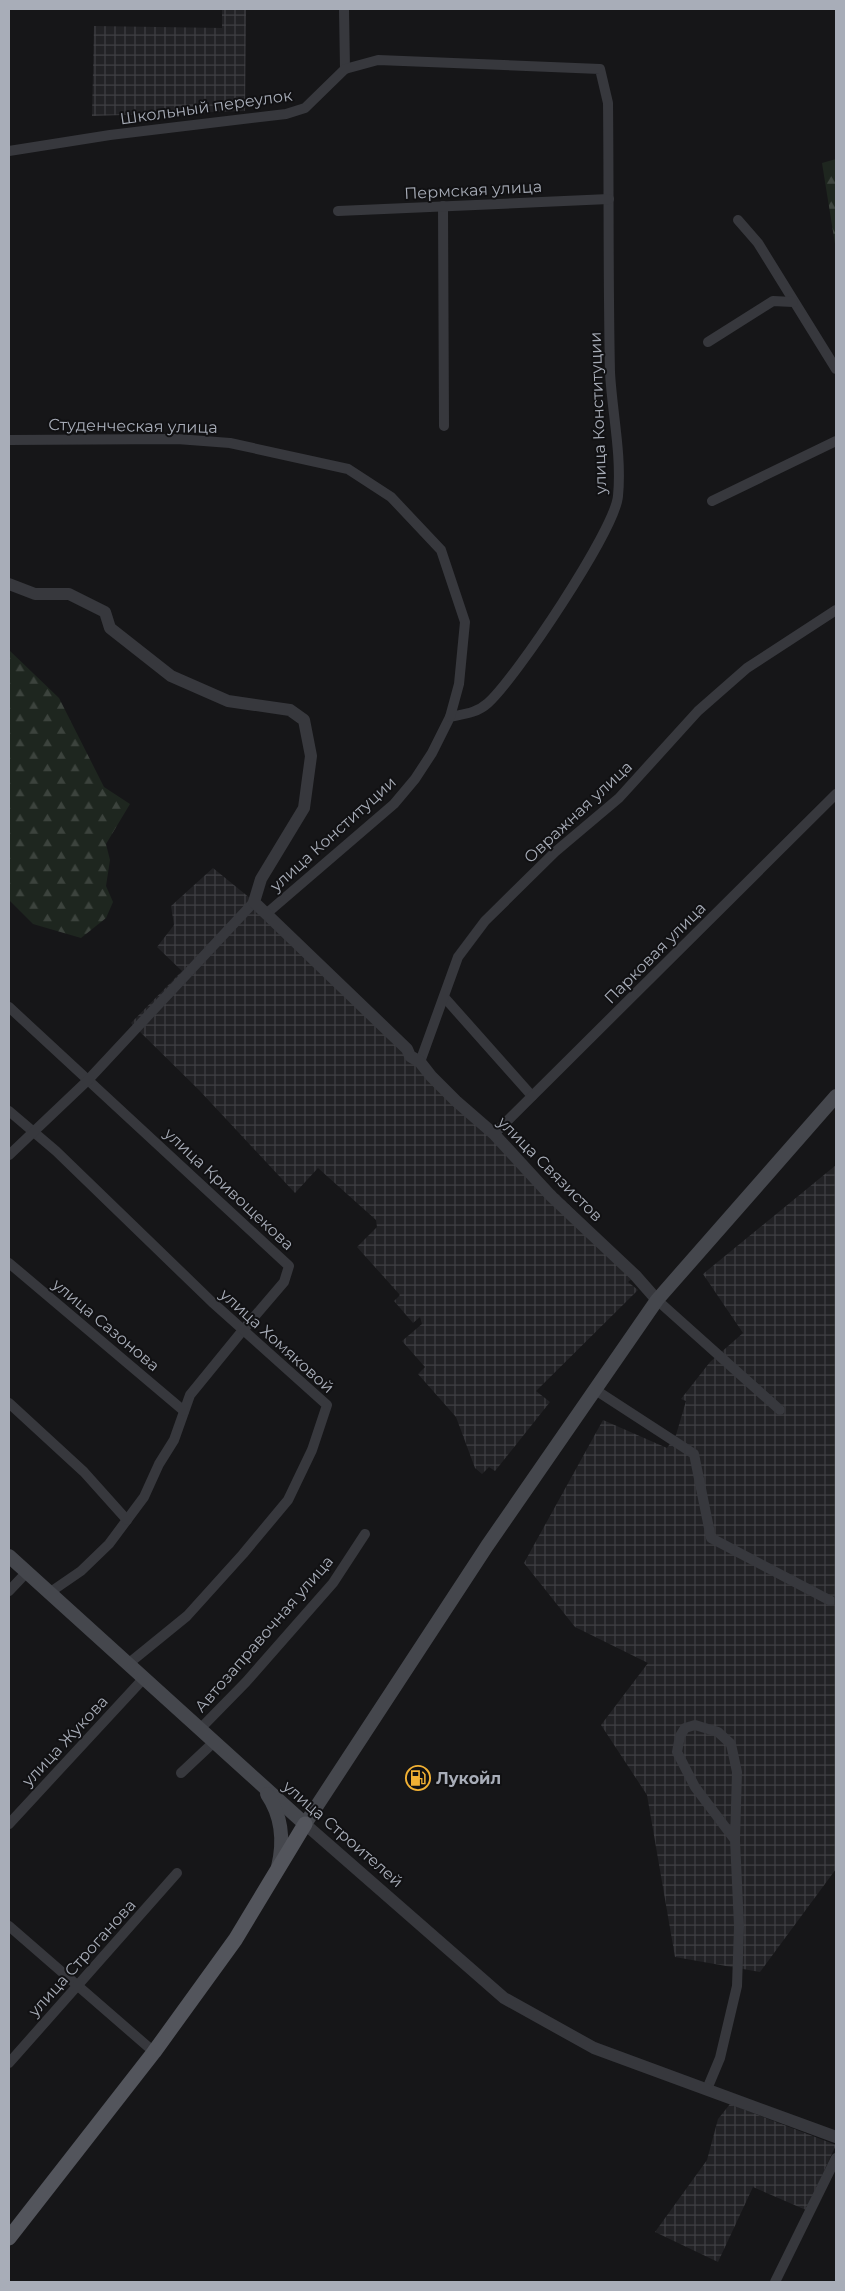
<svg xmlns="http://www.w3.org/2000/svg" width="845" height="2291" font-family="Montserrat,sans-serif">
	<defs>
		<pattern id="industrial-grid" width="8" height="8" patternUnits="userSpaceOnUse" patternTransform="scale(1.25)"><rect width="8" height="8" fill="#222225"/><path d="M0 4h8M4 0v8" fill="none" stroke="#3f3f43"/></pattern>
		<pattern id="forest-firs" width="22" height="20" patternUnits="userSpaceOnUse" patternTransform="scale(1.25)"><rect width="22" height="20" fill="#1e261f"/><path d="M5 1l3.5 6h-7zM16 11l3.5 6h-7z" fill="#3c433d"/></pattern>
	</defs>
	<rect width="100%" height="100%" fill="#161618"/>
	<g fill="url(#industrial-grid)">
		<polygon points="222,9 246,9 245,111 92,116 94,26 222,28"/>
		<polygon points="213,868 272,916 639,1273 628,1282 638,1290 536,1391 550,1402 495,1471 489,1467 482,1474 475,1468 456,1417 418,1374 425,1367 402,1341 422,1324 420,1317 413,1323 394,1301 400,1295 357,1247 377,1227 376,1220 318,1168 295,1193 199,1090 131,1023 182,971 157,947 174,925 171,906"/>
		<polygon points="836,1165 836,1869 760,1972 675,1957 647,1795 601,1725 648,1663 575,1627 524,1563 603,1420 667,1448 676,1435 686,1401 681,1399 710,1362 743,1333 703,1274"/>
		<polygon points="730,2104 836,2145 806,2210 753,2187 718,2262 655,2232 707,2160 718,2119"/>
	</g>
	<g fill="url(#forest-firs)">
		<polygon points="836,159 836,250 822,163"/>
		<polygon points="9,650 59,698 104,787 130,804 106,844 110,860 106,886 113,902 106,918 81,938 33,924 9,900"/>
	</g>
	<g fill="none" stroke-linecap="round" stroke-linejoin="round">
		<g stroke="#37383d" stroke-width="10">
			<polyline points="344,9 345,69"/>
			<path d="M 9,151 L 110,135 L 286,114 L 305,108 L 345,69 L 378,60 L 600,69 L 608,103 C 609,193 608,282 610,372 C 612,412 622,455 618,496 C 615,530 516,678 488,703 C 477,713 464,714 450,717 L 432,753 L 415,779 L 394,804 L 266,914"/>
			<polyline points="443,206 444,426"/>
			<polyline points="338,211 609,199"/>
			<polyline points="738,220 758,243 836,369"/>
			<polyline points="708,342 773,301 793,302"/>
			<polyline points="9,440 177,439 230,443 348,469 391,497 441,550 465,622 459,684 450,717"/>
			<polyline points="712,501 836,441"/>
			<polyline points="444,997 532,1096"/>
			<polyline points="9,1007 289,1266 284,1282 243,1330 190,1395 174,1440 159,1464 144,1497 109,1544 81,1571 49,1593"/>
			<polyline points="420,1062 458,957 485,921 555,852 619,798 698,711 747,668 836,610"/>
			<polyline points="9,1111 56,1151 212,1302 327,1405 312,1450 288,1500 243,1554 187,1616 128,1664"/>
			<polyline points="494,1134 836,794"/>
			<polyline points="9,1155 89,1079 254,902"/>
			<polyline points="9,1263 184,1411"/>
			<polyline points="657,1300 780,1410"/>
			<polyline points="594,1389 694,1454 711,1538 831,1601"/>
			<polyline points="9,1403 84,1472 127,1520"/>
			<polyline points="9,1591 27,1572"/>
			<polyline points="200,1729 246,1682 333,1583 365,1534"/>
			<polyline points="181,1773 214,1742"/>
			<polyline points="9,1824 144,1678"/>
			<polyline points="9,1926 154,2052"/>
			<polyline points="9,2063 177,1873"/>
			<polyline points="707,2089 720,2058 737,1986 739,1926 735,1840 737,1772 731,1744 718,1732 695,1725 685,1728 680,1736 677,1752 695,1787 735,1840"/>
			<polyline points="775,2282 836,2158"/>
		</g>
		<g stroke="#37383d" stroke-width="12">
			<polyline points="9,584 35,594 69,594 105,612 110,628 171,676 228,701 290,710 304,720 311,756 304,808 261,879 254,902 407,1049 410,1056 420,1062 431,1076 456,1101 494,1134 551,1196 635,1275 657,1300"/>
			<polyline points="305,1824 504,1998 594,2048 836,2137"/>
		</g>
		<g stroke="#45474d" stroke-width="14">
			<polyline points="9,1556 305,1824 487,1546 657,1300 836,1096"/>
			<path d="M 267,1794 C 282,1816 284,1842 278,1867"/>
		</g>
		<polyline stroke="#53555c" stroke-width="15" points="9,2238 154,2052 235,1940 305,1824"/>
	</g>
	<defs>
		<symbol id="fuel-ring" viewBox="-11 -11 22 22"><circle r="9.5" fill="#111113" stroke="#f2b134" stroke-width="1.5"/><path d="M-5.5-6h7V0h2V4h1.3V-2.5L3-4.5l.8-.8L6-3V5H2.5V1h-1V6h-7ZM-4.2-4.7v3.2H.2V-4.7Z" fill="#f2b134"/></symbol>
	</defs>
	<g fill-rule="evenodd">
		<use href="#fuel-ring" x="404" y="1764" width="28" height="28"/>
	</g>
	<g text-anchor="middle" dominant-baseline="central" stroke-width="4" stroke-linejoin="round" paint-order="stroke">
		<g font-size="16" fill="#a8adb8" stroke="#111113">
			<text transform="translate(206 107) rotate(-8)">Школьный переулок</text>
			<text transform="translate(473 190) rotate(-3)">Пермская улица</text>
			<text transform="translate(598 413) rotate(-92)">улица Конституции</text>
			<text transform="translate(133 426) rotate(1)">Студенческая улица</text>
			<text transform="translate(578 812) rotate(-43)">Овражная улица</text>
			<text transform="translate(333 834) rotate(-42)">улица Конституции</text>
			<text transform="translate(655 953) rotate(-45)">Парковая улица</text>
			<text transform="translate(550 1169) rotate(45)">улица Связистов</text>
			<text transform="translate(229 1189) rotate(43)">улица Кривощекова</text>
			<text transform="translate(106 1325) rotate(40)">улица Сазонова</text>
			<text transform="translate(277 1341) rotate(42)">улица Хомяковой</text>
			<text transform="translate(264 1634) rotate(-49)">Автозаправочная улица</text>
			<text transform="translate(65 1741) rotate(-47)">улица Жукова</text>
			<text transform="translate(343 1834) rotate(41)">улица Строителей</text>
			<text transform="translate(82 1958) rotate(-48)">улица Строганова</text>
		</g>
		<g font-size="16" font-weight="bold" fill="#a8adb8" stroke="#111113" text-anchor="start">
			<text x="436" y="1778">Лукойл</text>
		</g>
	</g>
	<rect width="845" height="2291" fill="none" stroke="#a8adb8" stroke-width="20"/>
</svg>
